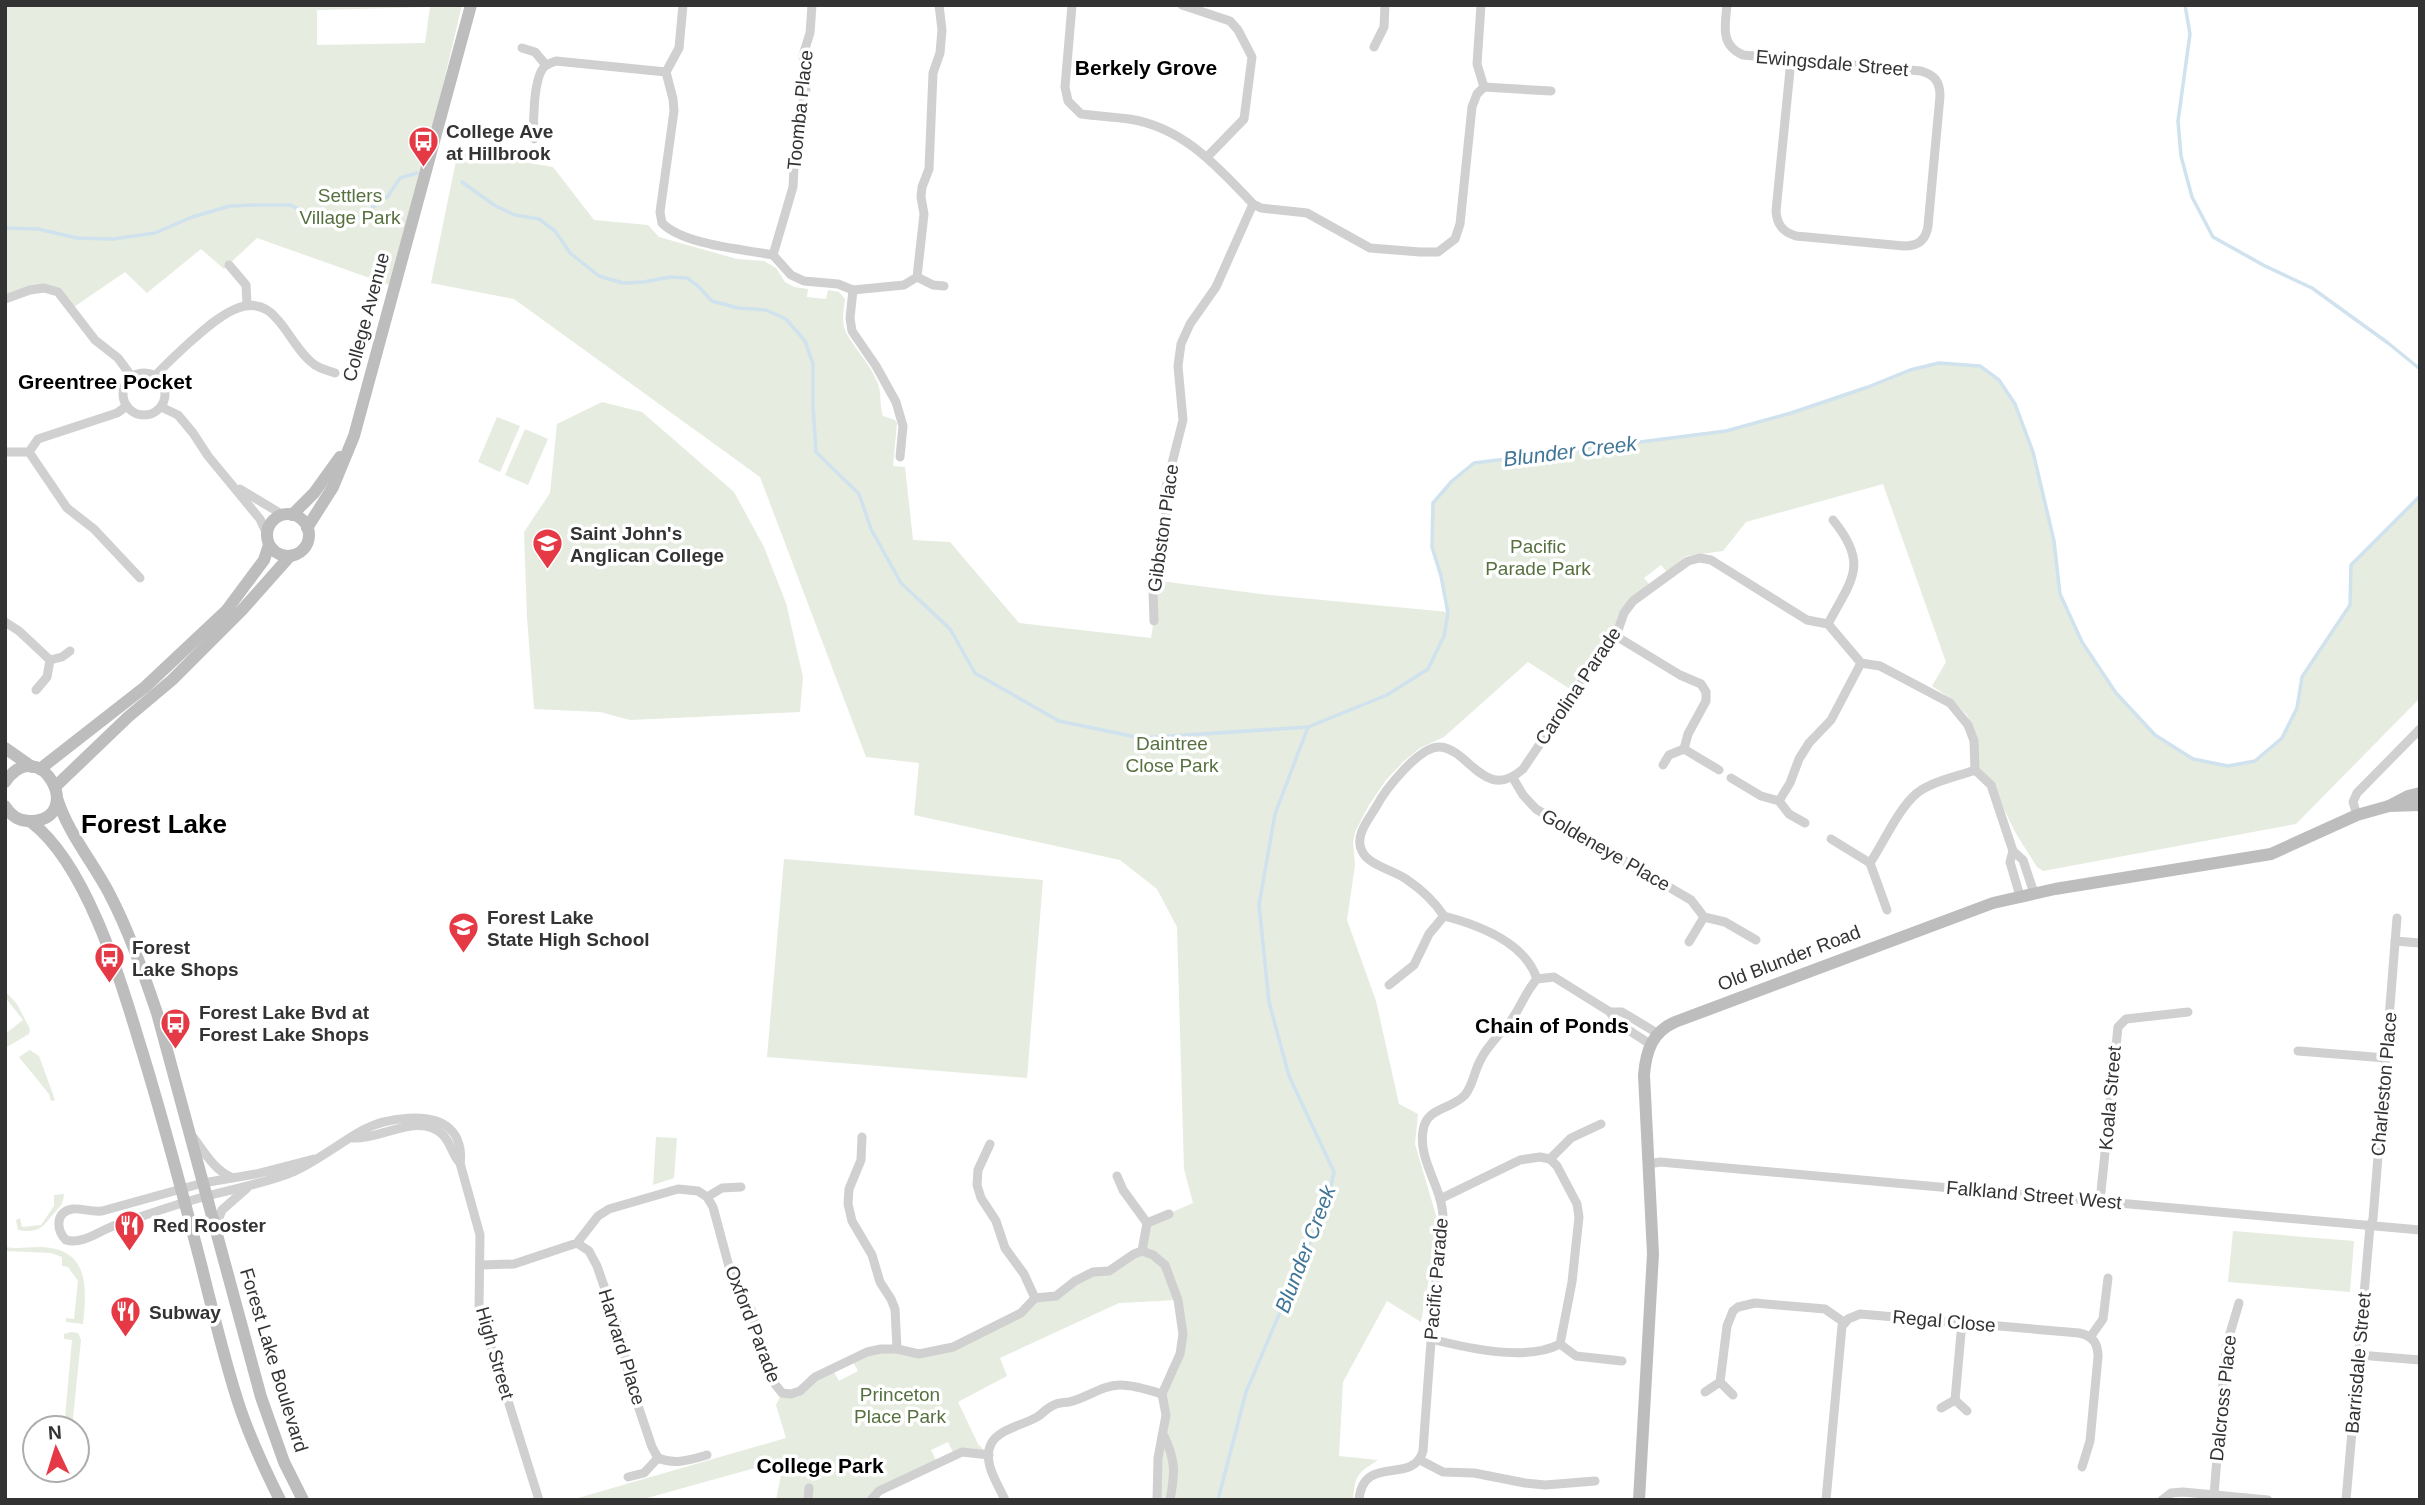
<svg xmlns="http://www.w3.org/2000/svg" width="2425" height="1505" font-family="Helvetica,sans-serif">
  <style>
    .green { fill: #e6ecdf; fill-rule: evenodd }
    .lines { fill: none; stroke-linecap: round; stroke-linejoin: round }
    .stream { stroke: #cfe2ee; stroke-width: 3.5 }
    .street { stroke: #d0d0d0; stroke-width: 9 }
    .secondary { stroke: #bdbdbd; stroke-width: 12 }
    .labels { text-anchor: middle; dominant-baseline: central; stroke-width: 7; stroke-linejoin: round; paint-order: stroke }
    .street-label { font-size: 19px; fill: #333; stroke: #fff }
    .poi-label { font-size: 19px; font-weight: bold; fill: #333; stroke: #fff; text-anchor: start }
    .park-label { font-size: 19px; fill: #56703f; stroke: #fff }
    .neighbourhood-label { font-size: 21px; font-weight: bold; fill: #000; stroke: #fff }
    .water-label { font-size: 21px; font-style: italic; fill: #3f7597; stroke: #fff }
    .district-label { font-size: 26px; font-weight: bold; fill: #000; stroke: #fff }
  </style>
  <rect width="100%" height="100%" fill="#fff"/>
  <!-- green -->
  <g class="green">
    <path d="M5,5H462L395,287L257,238L224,269L201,249L147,293L125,272L71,309C47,278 39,290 5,299ZM430,7L425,43L317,45V10Z"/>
    <path d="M458,151L553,167L594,220L648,225L659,237L737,259L764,261L776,268L785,282L794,287L808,289L807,297L826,299L828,290L839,292L845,299C844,308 842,318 844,327C848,342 871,363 878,384C882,394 879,405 883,416L895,420L897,423L893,466L905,467L913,540L950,542L1019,623L1151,638L1160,581L1269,595L1448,612C1445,586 1421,524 1435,501C1444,486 1460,474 1474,463L1726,431L1791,413L1868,387L1910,370L1939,363L1980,366L1999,380L2015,404L2033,452L2054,541L2060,594L2082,642L2116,693L2155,735L2193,759L2228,766L2255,761L2282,738L2297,708L2302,677L2350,605L2351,565L2420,496V698L2296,824L2043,871L2037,867L2015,832L1993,786L1979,768L1973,728L1967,715L1950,698L1932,686L1946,662L1883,484L1746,522L1723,551L1686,556L1667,572L1661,565L1644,578L1650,585L1614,632L1597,647L1570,689L1528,662L1444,737L1420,748L1403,762L1386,780L1369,805L1355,832L1353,842L1355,865L1347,920L1376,1001L1399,1104L1418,1114L1415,1144L1437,1219V1234L1421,1322L1387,1301L1343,1382L1339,1456L1378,1460C1358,1473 1355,1474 1353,1500H1157L1164,1436L1162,1394L1180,1354L1178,1300L1119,1303L1000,1358L1007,1376L958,1402L978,1444L989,1455L962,1452L871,1500H776L784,1460L640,1500H571L786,1438L776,1405L782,1393L791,1394L815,1377L867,1352H936L1021,1313L1035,1298L1056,1296L1075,1281L1109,1271L1142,1252L1147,1223L1193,1203L1184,1169L1177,927L1157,889L1120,860L914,815L919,763L866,757L760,477L514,299L431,283ZM853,1362L858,1371L839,1381L834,1372ZM948,1442L953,1452L936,1460L931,1450Z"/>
    <path d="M602,402L642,412L734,492L764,547L786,603L803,677L800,712L630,720L600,712L534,709L527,617L524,532L550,493L557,424Z"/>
    <path d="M497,417L520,426L500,472L478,462Z"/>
    <path d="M525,429L548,439L528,485L505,475Z"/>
    <path d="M784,859L1043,880L1027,1078L767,1057Z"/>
    <path d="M5,991L17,1004L30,1029L29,1034L5,1048V1034L23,1020L5,997Z"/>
    <path d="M30,1050L39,1056L55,1100L51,1101L49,1094L19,1057Z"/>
    <path d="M656,1137L677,1138L674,1178L653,1185Z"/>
    <path d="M64,1194C63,1203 62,1204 57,1210C43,1225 42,1234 18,1230L16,1220L20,1218L22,1227L41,1225L54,1206V1195Z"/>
    <path d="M2233,1231L2354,1241L2350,1292L2228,1282Z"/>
    <path d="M5,1247C16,1249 28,1247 39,1247C89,1248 87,1285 83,1324L66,1322V1318L74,1319L78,1281L68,1267L62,1266V1257L51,1253L5,1251Z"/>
    <path d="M71,1332L78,1333L81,1340L72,1428H64L72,1340L64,1339V1334Z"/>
  </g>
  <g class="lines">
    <!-- stream -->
    <g class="stream">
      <path d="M2185,5L2190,34L2178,121L2181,156L2192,197L2213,237L2265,266L2312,288L2388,343L2420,369"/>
      <path d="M462,182L494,205L515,215L539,219L555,231L570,253L599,276L623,283L644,282L670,277L687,278L698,286L712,301L738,308L766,310L786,319L805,341L813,364V406L816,452L859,494L871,529L901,583L950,629L975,673L1059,721L1141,738L1308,727"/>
      <path d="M5,228L38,229L77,238L113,239L155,233L192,217L230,206L256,205H291L313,218L332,224L352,223L388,196L400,178L417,173"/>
      <path d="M1218,1500L1246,1392L1328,1200L1334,1172L1289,1076L1269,1002L1259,905L1275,814L1308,727L1387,695L1428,669L1444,636L1448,613L1441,576L1432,547L1433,503L1452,481L1474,463L1726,431L1791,413L1868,387L1910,370L1939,363L1980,366L1999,380L2015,404L2033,452L2054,541L2060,594L2082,642L2116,693L2155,735L2193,759L2228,766L2255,761L2282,738L2297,708L2302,677L2350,605L2351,565L2420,496"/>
    </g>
    <!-- street -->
    <g class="street">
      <path d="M683,5L679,48L666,72L673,99L674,111L660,212L662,223C684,245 742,249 773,255L791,275L804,281L838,284L853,290L904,285L917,277L924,214L921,197L922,187L929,169L933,73L940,53L942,30L939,5"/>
      <path d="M1072,5L1065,87L1068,101L1081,114C1097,116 1113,117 1129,119C1183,127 1218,167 1253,204L1261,208L1307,213L1370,248L1420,252H1438L1455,239L1460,224L1472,107L1477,94L1484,87"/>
      <path d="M1182,5L1230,21L1238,30L1252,57L1244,119L1208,156"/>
      <path d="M1481,5L1477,64L1484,87"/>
      <path d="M1727,5C1725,26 1720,45 1743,55L1921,71C1935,75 1940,82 1940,96L1928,226C1926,240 1918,246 1904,246L1796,236C1783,232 1777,225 1776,211L1791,60"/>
      <path d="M1374,47L1384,27L1385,5"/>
      <path d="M522,48L535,52L546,65"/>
      <path d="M1484,87L1551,91"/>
      <path d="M534,139C533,123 533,77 545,66C548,64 553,62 556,61L666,72"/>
      <path d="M773,255L793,187L794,167L798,154L797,122L806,92L803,55L810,33L812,5"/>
      <path d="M229,265L246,285L247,305"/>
      <path d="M917,277L933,285L944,286"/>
      <path d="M853,290L850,318L852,331L876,366L896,402L903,426L900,457"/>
      <path d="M5,299L30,290L44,288L58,292L95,340L118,358L132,377"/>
      <circle cx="144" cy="394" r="21"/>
      <path d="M155,376C166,364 178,353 190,342C212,323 250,285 277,319C290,333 299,354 315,365C321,369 329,371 335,373"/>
      <path d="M161,407L178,415L193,433L208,456L260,519L267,534"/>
      <path d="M5,452H29L38,439L117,413L127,406"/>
      <path d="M29,452L67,508L94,529L140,578"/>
      <path d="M240,489L283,515"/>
      <path d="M1154,621L1153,590L1166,515V487L1183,420L1178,366L1181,344L1190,324L1216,287L1253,204"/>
      <path d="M5,622L19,631L50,660"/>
      <path d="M1828,624C1851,580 1870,565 1833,520"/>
      <path d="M1616,636L1680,675L1701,684L1706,692V701L1688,734L1684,749"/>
      <path d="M36,690L47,677L50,660L62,657L70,651"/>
      <path d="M1663,765L1669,755L1684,749L1719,770"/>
      <path d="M1513,778L1523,795L1536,809L1691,900L1704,917L1725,922L1756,940"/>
      <path d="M1731,778L1761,796L1779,801L1789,814L1805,823"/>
      <path d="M1779,801L1790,783L1799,759L1809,743L1831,720L1861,663"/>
      <path d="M2357,815L2353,802L2357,793L2420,729"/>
      <path d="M1831,839L1870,863L1887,910"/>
      <path d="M2013,851L2010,862L2020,896"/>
      <path d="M1870,863C1884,842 1898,809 1917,793C1933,781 1956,777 1975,770"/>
      <path d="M2395,941L2420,943"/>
      <path d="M1689,942L1704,917"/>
      <path d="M1537,979C1525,942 1479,925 1444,916C1434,901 1421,889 1406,879C1393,870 1368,865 1362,851C1354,836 1369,819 1376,807C1385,790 1419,746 1440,747C1469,749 1485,803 1523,769L1575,692L1602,648L1616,636L1624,613L1633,601L1688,561L1700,558L1711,560L1807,620L1828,624L1861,663L1880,666L1950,703L1968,725L1974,741L1975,770L1991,785L2013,851L2023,860L2034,893"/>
      <path d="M1389,985L1414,965L1429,934L1444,916"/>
      <path d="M1610,1012H1622L1657,1033"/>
      <path d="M2298,1051L2386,1058"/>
      <path d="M193,1137C203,1150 214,1170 231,1177"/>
      <path d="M862,1137L861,1160L849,1189L848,1204L852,1221L872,1255L880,1282L891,1299L895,1309L897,1349"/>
      <path d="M353,1138C381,1140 419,1111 443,1135C451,1143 452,1155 460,1163L480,1235L479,1308L539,1500"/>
      <path d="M990,1144L978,1170L977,1185L981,1198L996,1221L1005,1248L1024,1274L1035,1298"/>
      <path d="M314,1159L256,1174L203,1183L102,1211C90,1212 81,1208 73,1209C55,1211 56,1230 66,1240C83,1245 100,1230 116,1225C146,1215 176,1204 207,1196C237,1188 267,1183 295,1171C319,1160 341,1142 363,1130C385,1118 431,1111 450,1129C459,1137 462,1152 460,1163"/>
      <path d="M1550,1159L1571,1138L1601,1124"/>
      <path d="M1649,1164L1660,1162L2420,1230"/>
      <path d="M1117,1176L1123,1190L1147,1223"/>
      <path d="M707,1197L722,1188L741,1187"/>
      <path d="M2100,1201L2118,1027L2126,1019L2188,1012"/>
      <path d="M215,1228L222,1210L247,1188"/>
      <path d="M577,1243L589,1251L597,1266L621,1335L630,1382L652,1447L658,1458"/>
      <path d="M1142,1251L1147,1223L1169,1214"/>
      <path d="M481,1265L514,1264L577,1243L598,1216L609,1209L678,1189L698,1191L707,1197L713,1207L731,1274L751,1310L763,1345L771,1379L782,1393L791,1394L800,1391L815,1377L867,1352L881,1349H897L919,1354L953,1347L1021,1313L1035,1298L1056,1296L1075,1281L1093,1272L1109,1271L1134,1254L1142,1251L1153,1255L1165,1265L1178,1300L1183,1334L1180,1354L1162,1394L1166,1415L1158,1458L1157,1500"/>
      <path d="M2091,1336L2103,1319L2108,1278"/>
      <path d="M1431,1339C1467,1348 1526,1362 1560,1344L1572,1282L1579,1217L1577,1204L1557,1166L1550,1159L1540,1157L1520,1160L1440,1199"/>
      <path d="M1560,1344L1576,1356L1622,1361"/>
      <path d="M2359,1355L2420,1360"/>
      <path d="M1720,1382L1727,1326L1733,1311L1738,1307L1755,1303L1825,1309L1845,1323"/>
      <path d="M1705,1392L1720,1382L1733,1395"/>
      <path d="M1955,1400L1962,1322"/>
      <path d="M1941,1408L1955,1400L1967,1411"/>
      <path d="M1164,1436C1176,1461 1175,1473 1170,1500"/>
      <path d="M1420,1460L1443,1472L1474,1473L1525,1483L1545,1485L1595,1481"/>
      <path d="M628,1477L644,1473L658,1458C675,1465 689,1460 707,1455"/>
      <path d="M2214,1495L2226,1347L2239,1303"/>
      <path d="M808,1500L809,1488"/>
      <path d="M871,1500L879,1491L962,1452L989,1455"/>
      <path d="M1005,1500C998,1484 982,1462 991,1444C998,1429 1024,1425 1037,1417C1043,1414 1046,1408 1054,1405C1059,1402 1063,1403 1069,1402C1087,1398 1102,1385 1120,1385C1134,1385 1149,1390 1162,1394"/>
      <path d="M1359,1500C1363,1453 1413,1486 1423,1451C1427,1394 1431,1338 1436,1281C1437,1260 1444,1239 1443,1218C1443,1188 1418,1161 1423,1131C1426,1107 1451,1110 1465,1095C1473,1085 1474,1072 1480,1061C1487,1045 1502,1033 1512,1019C1521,1006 1526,991 1537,979L1554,977L1610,1012L1616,1022L1650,1044"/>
      <path d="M1826,1500L1842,1326L1848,1319L1860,1314L2079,1333C2093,1336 2098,1343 2098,1357L2090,1441L2082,1467"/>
      <path d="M2162,1500L2171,1493L2183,1492L2268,1500"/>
      <path d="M2346,1500L2370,1226L2373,1219L2397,918"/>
    </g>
    <!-- secondary -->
    <g class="secondary">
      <circle cx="288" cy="535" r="21"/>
      <path d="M292,515L314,493L340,457"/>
      <path d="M307,528L333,487L354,436L471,5"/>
      <path d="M5,748L32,767"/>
      <path d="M40,769L145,687L226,611L264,560L269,545"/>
      <path d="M5,782C40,731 86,818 32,821C20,822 11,816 5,806"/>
      <path d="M56,786L128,717L172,680L242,610L290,556"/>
      <path d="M57,798C68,833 92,861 109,893C129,931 143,972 157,1013L261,1397L284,1462L303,1500"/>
      <path d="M2389,806L2420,805"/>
      <path d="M31,822C85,863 119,974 138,1038C162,1114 182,1191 202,1268C213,1313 224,1358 238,1402C249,1436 264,1468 280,1500"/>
      <path d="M1639,1500L1653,1254L1644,1075C1646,1051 1652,1032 1675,1022L1993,903L2055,889L2271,854L2357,815L2389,806L2408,796L2420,793"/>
    </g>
  </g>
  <!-- icons -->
  <defs>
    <symbol id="bus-pin" viewBox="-11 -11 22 30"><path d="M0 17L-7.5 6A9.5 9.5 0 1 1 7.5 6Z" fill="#e63946" stroke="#fff"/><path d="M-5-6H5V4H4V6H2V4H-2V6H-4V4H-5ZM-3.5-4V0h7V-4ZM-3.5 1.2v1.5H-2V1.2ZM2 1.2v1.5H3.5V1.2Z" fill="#fff"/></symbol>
    <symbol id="school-pin" viewBox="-11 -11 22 30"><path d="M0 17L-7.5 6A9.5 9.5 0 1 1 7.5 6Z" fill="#e63946" stroke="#fff"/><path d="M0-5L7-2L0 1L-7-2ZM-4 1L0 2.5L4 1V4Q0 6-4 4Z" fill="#fff"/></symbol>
    <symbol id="restaurant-pin" viewBox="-11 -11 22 30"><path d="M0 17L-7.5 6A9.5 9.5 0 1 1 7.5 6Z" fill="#e63946" stroke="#fff"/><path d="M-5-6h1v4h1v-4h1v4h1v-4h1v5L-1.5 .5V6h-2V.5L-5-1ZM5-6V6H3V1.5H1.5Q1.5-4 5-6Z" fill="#fff"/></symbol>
  </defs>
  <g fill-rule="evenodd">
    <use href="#bus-pin" x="406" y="124" width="35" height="47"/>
    <use href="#school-pin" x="530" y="526" width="35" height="47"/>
    <use href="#school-pin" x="446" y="910" width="35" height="47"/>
    <use href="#bus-pin" x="92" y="940" width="35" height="47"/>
    <use href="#bus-pin" x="158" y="1006" width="35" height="47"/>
    <use href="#restaurant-pin" x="112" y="1208" width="35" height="47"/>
    <use href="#restaurant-pin" x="108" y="1294" width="35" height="47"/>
  </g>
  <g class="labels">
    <!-- street labels -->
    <g class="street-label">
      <text transform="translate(1832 63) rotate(5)">Ewingsdale Street</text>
      <text transform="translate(800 110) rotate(-84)">Toomba Place</text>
      <text transform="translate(366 317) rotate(-75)">College Avenue</text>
      <text transform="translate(1163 528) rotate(-82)">Gibbston Place</text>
      <text transform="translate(1578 686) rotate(-56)">Carolina Parade</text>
      <text transform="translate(1606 850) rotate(30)">Goldeneye Place</text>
      <text transform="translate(1789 958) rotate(-21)">Old Blunder Road</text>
      <text transform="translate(2384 1084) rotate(-85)">Charleston Place</text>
      <text transform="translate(2110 1098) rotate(-85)">Koala Street</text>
      <text transform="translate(2034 1195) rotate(5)">Falkland Street West</text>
      <text transform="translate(1436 1279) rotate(-85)">Pacific Parade</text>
      <text transform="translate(1944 1321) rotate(5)">Regal Close</text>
      <text transform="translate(753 1324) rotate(69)">Oxford Parade</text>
      <text transform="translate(622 1347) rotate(73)">Harvard Place</text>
      <text transform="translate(495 1353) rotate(74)">High Street</text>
      <text transform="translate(274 1360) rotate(73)">Forest Lake Boulevard</text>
      <text transform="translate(2358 1363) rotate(-85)">Barrisdale Street</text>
      <text transform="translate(2223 1398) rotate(-84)">Dalcross Place</text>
    </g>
    <!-- poi labels -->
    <g class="poi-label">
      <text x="446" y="131">College Ave<tspan x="446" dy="22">at Hillbrook</tspan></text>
      <text x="570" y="533">Saint John's<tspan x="570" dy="22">Anglican College</tspan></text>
      <text x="487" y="917">Forest Lake<tspan x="487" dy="22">State High School</tspan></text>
      <text x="132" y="947">Forest<tspan x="132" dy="22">Lake Shops</tspan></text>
      <text x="199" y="1012">Forest Lake Bvd at<tspan x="199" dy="22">Forest Lake Shops</tspan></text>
      <text x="153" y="1225">Red Rooster</text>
      <text x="149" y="1312">Subway</text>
    </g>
    <!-- park labels -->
    <g class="park-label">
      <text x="350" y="195">Settlers<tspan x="350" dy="22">Village Park</tspan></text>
      <text x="1538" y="546">Pacific<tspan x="1538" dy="22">Parade Park</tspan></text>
      <text x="1172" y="743">Daintree<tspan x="1172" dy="22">Close Park</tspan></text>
      <text x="900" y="1394">Princeton<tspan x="900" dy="22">Place Park</tspan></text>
    </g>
    <!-- neighbourhood labels -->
    <g class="neighbourhood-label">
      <text x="1146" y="67">Berkely Grove</text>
      <text x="105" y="381">Greentree Pocket</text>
      <text x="1552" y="1025">Chain of Ponds</text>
      <text x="820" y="1465">College Park</text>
    </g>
    <!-- water labels -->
    <g class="water-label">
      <text transform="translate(1570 451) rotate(-7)">Blunder Creek</text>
      <text transform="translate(1305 1249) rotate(-69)">Blunder Creek</text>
    </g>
    <!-- district labels -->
    <g class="district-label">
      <text x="154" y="824">Forest Lake</text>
    </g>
  </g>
  <!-- border -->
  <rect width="2425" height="1505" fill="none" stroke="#333333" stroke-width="14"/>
  <!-- north arrow -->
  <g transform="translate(56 1449) rotate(356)"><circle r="33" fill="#ffffff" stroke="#adadad" stroke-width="2"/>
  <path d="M0-5L12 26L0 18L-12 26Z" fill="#e63946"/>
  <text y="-10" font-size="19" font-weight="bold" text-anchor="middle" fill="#333333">N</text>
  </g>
</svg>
